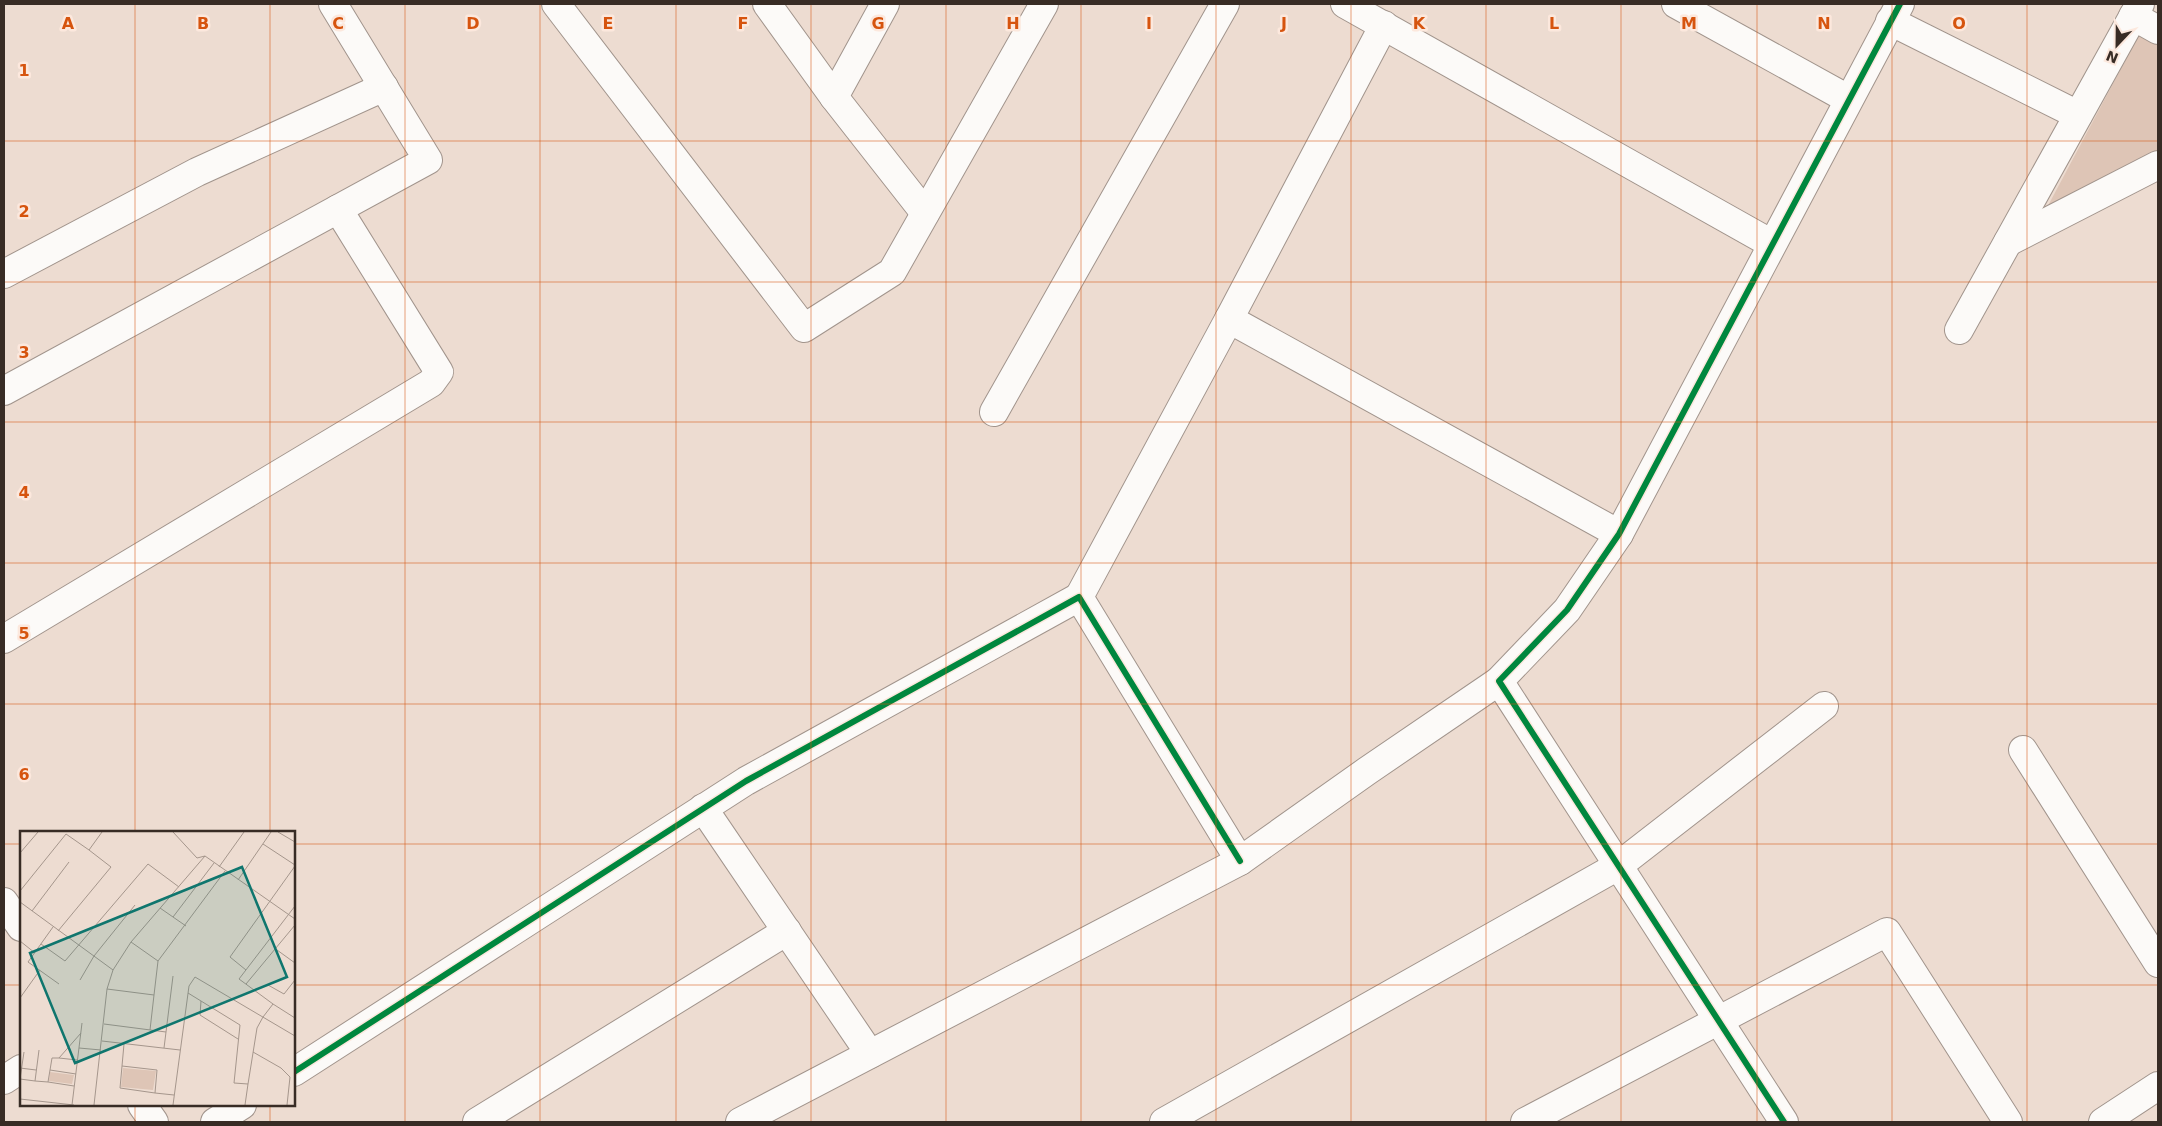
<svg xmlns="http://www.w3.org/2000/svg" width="2162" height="1126" font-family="'DejaVu Sans',sans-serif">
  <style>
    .green { fill: #dec5b6 }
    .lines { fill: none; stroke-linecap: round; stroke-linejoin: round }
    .minor-casing { stroke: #a1948c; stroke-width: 30 }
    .minor { stroke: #fcfaf8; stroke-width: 28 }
    .cycleway-casing { stroke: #fce8dd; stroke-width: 9 }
    .cycleway { stroke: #00873e; stroke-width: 6 }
    .grid { fill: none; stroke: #d6540e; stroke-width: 1; stroke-opacity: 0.55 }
    .inset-road { fill: none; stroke: #a5968c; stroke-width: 1 }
    .view { fill: #0f766e; fill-opacity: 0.15; stroke: #0f766e; stroke-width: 2.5 }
    .inset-edge { fill: none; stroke: #382c25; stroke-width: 2.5 }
    .grid-label { font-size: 16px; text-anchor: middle; font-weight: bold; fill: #d6540e; stroke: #fce8dd; stroke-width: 5; stroke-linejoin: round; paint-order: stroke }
  </style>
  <rect width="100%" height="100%" fill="#eddcd1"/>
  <!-- green -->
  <path class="green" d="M2141,31L2158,41V158L2042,217Z"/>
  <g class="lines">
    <defs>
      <g id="minor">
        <path d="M556,4L804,328L892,272L1044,4"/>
        <path d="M767,4L834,97L925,213"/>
        <path d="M1345,4L1772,244"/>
        <path d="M1676,4L1848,99"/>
        <path d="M2133,16L2158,30"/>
        <path d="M1890,21L2078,115"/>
        <path d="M834,97L885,4"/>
        <path d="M2008,242L2158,165"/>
        <path d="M4,274L197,172L384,87"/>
        <path d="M1229,319L1384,25"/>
        <path d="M1959,330L2140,4"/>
        <path d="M4,391L428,160L333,4"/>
        <path d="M994,412L1225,4"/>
        <path d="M1079,597L1229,319L1619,534"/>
        <path d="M4,639L431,383L439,372L338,209"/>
        <path d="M2023,750L2158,963"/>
        <path d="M703,808L870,1054"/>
        <path d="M4,902L21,927"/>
        <path d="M294,1072L746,781L1079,597L1240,861"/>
        <path d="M4,1080L21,1069"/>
        <path d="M142,1105L154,1122"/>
        <path d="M215,1122L242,1105"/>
        <path d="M477,1122L787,931"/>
        <path d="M740,1122L1240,861L1367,771L1499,681"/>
        <path d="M1164,1122L1618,866L1824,706"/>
        <path d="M1525,1122L1887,932L2008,1122"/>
        <path d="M1784,1122L1499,681L1567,610L1619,534L1900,4"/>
        <path d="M2103,1122L2158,1086"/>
      </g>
    </defs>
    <!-- minor casing -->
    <use href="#minor" class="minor-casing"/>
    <!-- minor -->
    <use href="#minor" class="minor"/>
    <defs>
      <g id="cycleway">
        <path d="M294,1072L746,781L1079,597L1240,861"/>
        <path d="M1784,1122L1499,681L1567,610L1619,534L1900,4"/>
      </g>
    </defs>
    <!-- cycleway casing -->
    <use href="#cycleway" class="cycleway-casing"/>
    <!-- cycleway -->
    <use href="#cycleway" class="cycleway"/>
  </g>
  <!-- grid -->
  <path class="grid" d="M135,4V832M270,4V832M405,4V1122M540,4V1122M676,4V1122M811,4V1122M946,4V1122M1081,4V1122M1216,4V1122M1351,4V1122M1486,4V1122M1621,4V1122M1757,4V1122M1892,4V1122M2027,4V1122M4,141H2158M4,282H2158M4,422H2158M4,563H2158M4,704H2158M4,844H21M294,844H2158M4,985H21M294,985H2158M135,1105V1122M270,1105V1122"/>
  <!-- overview -->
  <g transform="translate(20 831)">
    <rect width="275" height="275" fill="#eddcd1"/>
    <path d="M103,237L136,240L133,259L101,256ZM30,241L54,244L52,253L29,250Z" fill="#dec5b6"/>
    <path class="inset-road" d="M153,1L177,27L185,25L275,88M258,1L275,11M243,13L275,34M0,22L18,1M199,36L224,1M218,49L251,1M0,60L46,3L69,19L82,1M0,71L93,139L87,158L74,274M140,77L166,95M12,80L49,31M153,86L194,32M33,96L8,131L39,153M38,100L91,36L69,19M0,110L15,122M111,111L138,130L205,40M21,113L45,130L128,33L159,56M257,119L275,132M93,139L111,111L185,25M226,139L210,126L275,35M60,149L74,125L115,74M226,153L275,94M248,154L264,163L275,149M87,158L134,164L138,130M168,162L220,194L214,252L228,253L225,274M0,167L20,139M181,170L180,184L218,208M253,173L219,148L275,75M84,193L146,201M130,199L134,164M82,210L160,219M59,217L81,219M144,217L153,145M19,219L15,250L28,251M233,221L261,237L270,246L267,274M39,227H32L28,251L54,255M57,229L39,227L61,202M102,235L137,239L135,262L100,257L104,213M0,237L16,239M30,239L56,243M0,248L4,221M0,248L15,250M228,253L237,197L243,186L253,173L275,187M135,262L154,264M0,268L54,274M52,274L62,192M153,274L169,155L175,146L275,205"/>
    <path class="view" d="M222,36L267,146L55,232L10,122Z"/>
    <rect width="275" height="275" class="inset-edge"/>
  </g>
  <g class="grid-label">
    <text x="68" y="29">A</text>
    <text x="203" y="29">B</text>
    <text x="338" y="29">C</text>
    <text x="473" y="29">D</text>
    <text x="608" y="29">E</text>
    <text x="743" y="29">F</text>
    <text x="878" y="29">G</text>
    <text x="1013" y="29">H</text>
    <text x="1149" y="29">I</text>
    <text x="1284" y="29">J</text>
    <text x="1419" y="29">K</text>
    <text x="1554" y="29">L</text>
    <text x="1689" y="29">M</text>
    <text x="1824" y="29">N</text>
    <text x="1959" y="29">O</text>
    <text x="24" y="76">1</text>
    <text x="24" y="217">2</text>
    <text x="24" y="358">3</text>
    <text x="24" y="498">4</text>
    <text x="24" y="639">5</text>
    <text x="24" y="780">6</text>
  </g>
  <!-- border -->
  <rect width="2162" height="1126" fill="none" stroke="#382c25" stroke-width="10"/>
  <!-- north arrow -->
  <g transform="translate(2117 45) rotate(202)" stroke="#fce8dd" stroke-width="4" paint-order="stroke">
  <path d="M0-4L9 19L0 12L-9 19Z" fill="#382c25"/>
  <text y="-8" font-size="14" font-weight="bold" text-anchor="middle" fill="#382c25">N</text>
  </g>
</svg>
